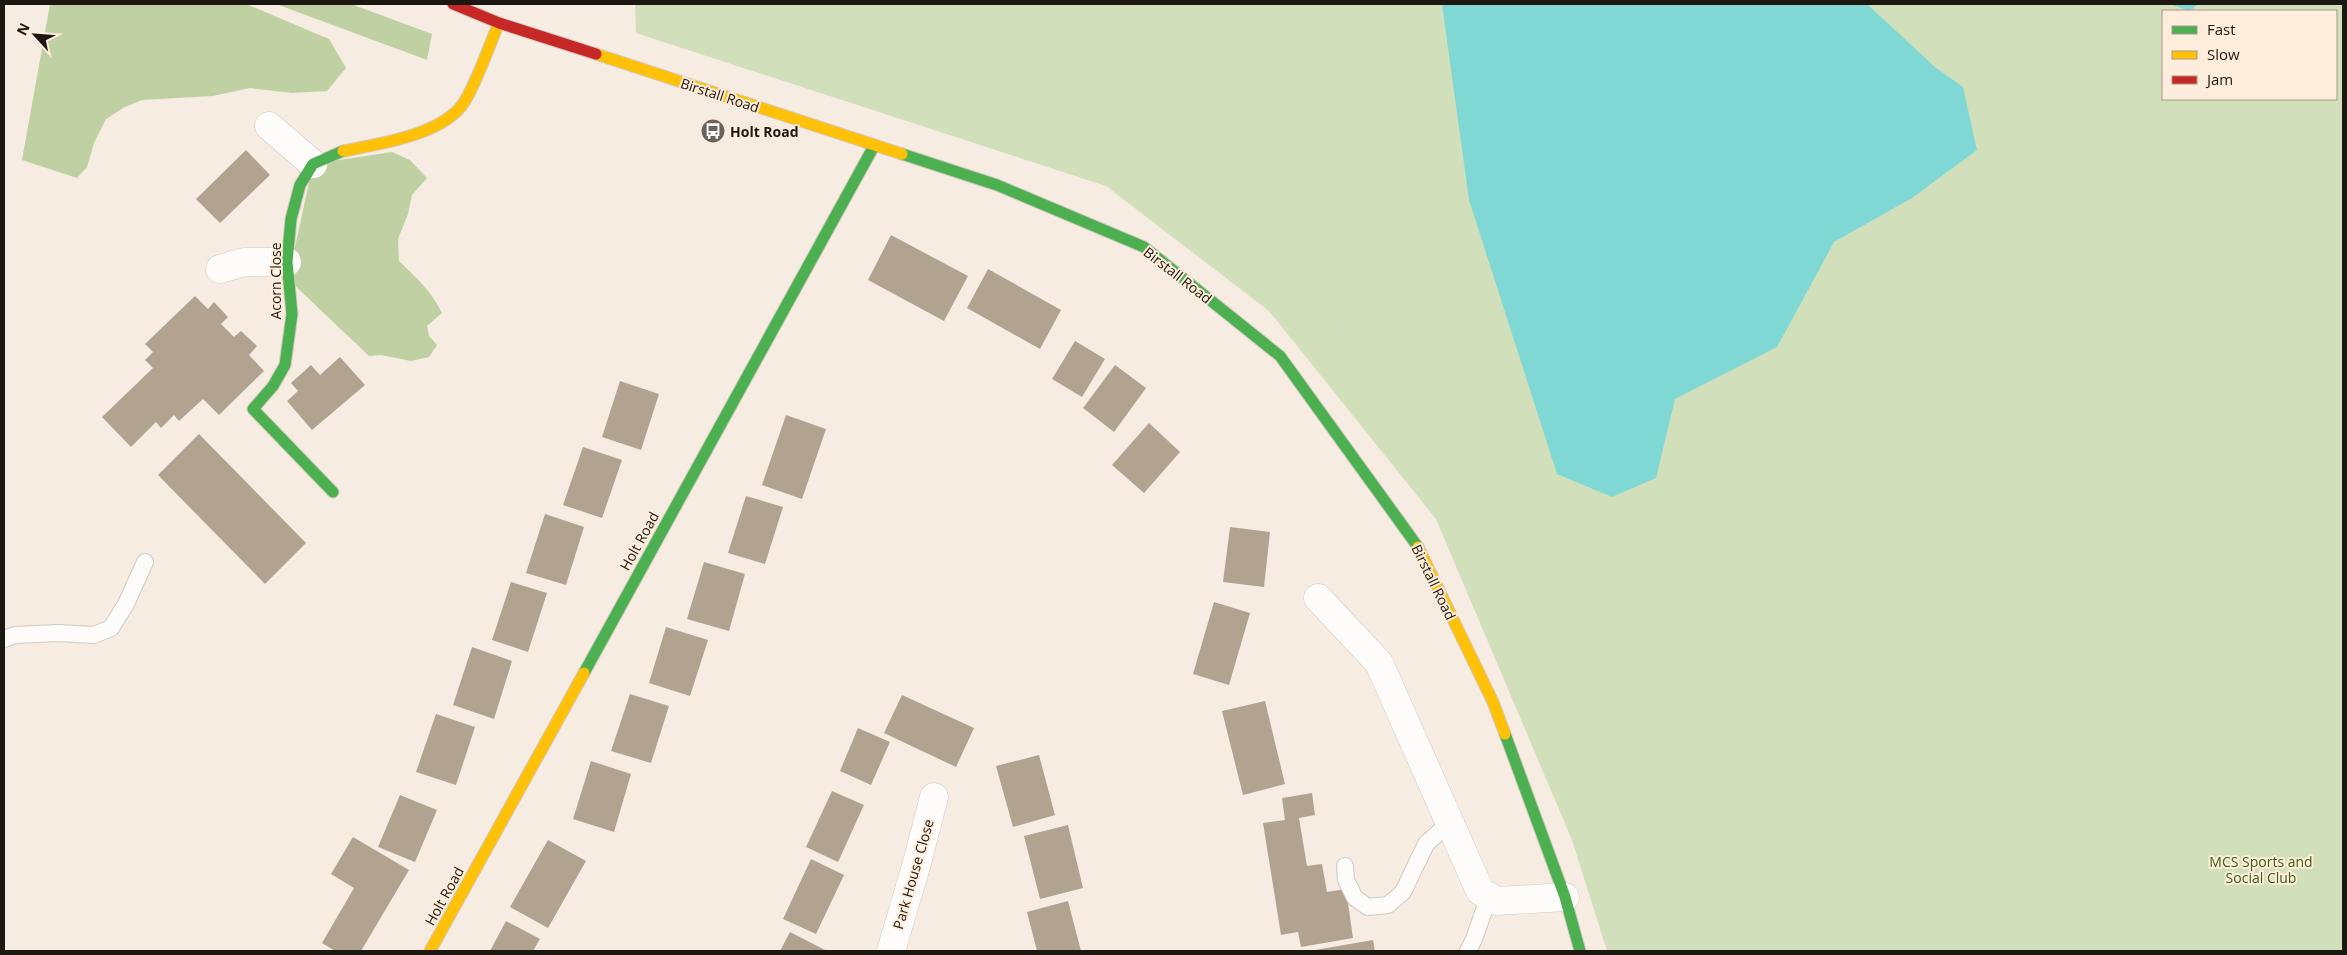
<svg xmlns="http://www.w3.org/2000/svg" width="2347" height="955" font-family="'Open Sans',sans-serif">
  <style>
    .green { fill: #d1dfba; fill-rule: evenodd }
    .forest { fill: #bfd1a3 }
    .water { fill: #80d8d5 }
    .building { fill: #b2a391 }
    .lines { fill: none; stroke-linecap: round; stroke-linejoin: round }
    .lane-casing { stroke: #d1c9c0; stroke-width: 18 }
    .street-casing { stroke: #d1c9c0; stroke-width: 29 }
    .fast-casing { stroke: #d1c9c0; stroke-width: 13 }
    .slow-casing { stroke: #d1c9c0; stroke-width: 13 }
    .jam-casing { stroke: #d1c9c0; stroke-width: 13 }
    .path { stroke: #dcdad7; stroke-width: 3; stroke-dasharray: 1 4; stroke-linecap: butt }
    .lane { stroke: #fefcfb; stroke-width: 16 }
    .street { stroke: #fefcfb; stroke-width: 28 }
    .fast { stroke: #4caf50; stroke-width: 11 }
    .slow { stroke: #ffc107; stroke-width: 11 }
    .jam { stroke: #c62828; stroke-width: 11 }
    .labels { text-anchor: middle; dominant-baseline: central; stroke-width: 4; stroke-linejoin: round; paint-order: stroke }
    .street-label { font-size: 14px; fill: #1d1711; stroke: #feedda }
    .poi-label { font-size: 14px; font-weight: bold; fill: #1d1711; stroke: #feedda; text-anchor: start }
    .park-label { font-size: 14px; fill: #3b6011; stroke: #feedda }
  </style>
  <rect width="100%" height="100%" fill="#f6ece2"/>
  <!-- green -->
  <path class="green" d="M635,4H2343V951H1607L1572,840L1436,519L1269,311L1106,186L636,33ZM2163,11H2336V99H2163Z"/>
  <!-- forest -->
  <g class="forest">
    <path d="M50,4H246L329,39L346,68L327,91L292,93L250,88L213,96L142,100L125,107L106,119L94,143L87,167L77,178L22,160Z"/>
    <path d="M276,4H351L432,34L427,60Z"/>
    <path d="M392,152L410,160L427,178L412,195L408,214L398,239L399,261C416,277 432,292 442,313L427,326L429,336L437,345L429,357L411,361L381,355L369,356L288,279L313,164Z"/>
  </g>
  <!-- water -->
  <g class="water">
    <path d="M1442,4H1867L1935,67L1963,87L1977,150L1912,198L1834,242L1777,347L1675,399L1656,478L1612,497L1557,474L1469,200Z"/>
    <path d="M2170,4H2198L2190,11Z"/>
  </g>
  <!-- building -->
  <g class="building">
    <path d="M246,150L270,175L220,223L196,199Z"/>
    <path d="M891,235L968,276L944,321L868,280Z"/>
    <path d="M988,269L1061,310L1040,349L967,308Z"/>
    <path d="M195,296L208,309L214,302L228,317L221,324L234,337L241,331L257,346L249,355L264,371L219,415L203,399L179,421L174,415L161,428L156,422L131,447L102,417L153,368L145,360L153,352L145,344Z"/>
    <path d="M1075,341L1105,359L1082,397L1052,379Z"/>
    <path d="M340,357L365,385L312,430L287,401L298,391L291,383L311,365L320,375Z"/>
    <path d="M1115,365L1146,388L1114,432L1083,408Z"/>
    <path d="M620,381L659,394L641,450L602,437Z"/>
    <path d="M786,415L826,429L802,499L762,485Z"/>
    <path d="M1149,423L1180,452L1144,493L1112,465Z"/>
    <path d="M199,434L306,543L265,584L158,475Z"/>
    <path d="M583,447L622,460L602,518L563,505Z"/>
    <path d="M746,496L783,507L765,564L728,553Z"/>
    <path d="M545,514L584,527L566,585L526,573Z"/>
    <path d="M1230,527L1270,532L1264,587L1223,582Z"/>
    <path d="M704,562L745,574L729,631L687,619Z"/>
    <path d="M511,582L547,593L528,652L492,640Z"/>
    <path d="M1214,602L1250,613L1229,685L1193,674Z"/>
    <path d="M666,627L708,640L690,696L649,683Z"/>
    <path d="M472,647L512,661L494,719L453,705Z"/>
    <path d="M630,694L669,706L651,763L611,751Z"/>
    <path d="M902,695L974,728L956,767L884,733Z"/>
    <path d="M1265,701L1285,784L1243,795L1222,711Z"/>
    <path d="M436,714L475,727L456,785L416,772Z"/>
    <path d="M858,728L890,742L871,785L840,771Z"/>
    <path d="M1039,755L1055,815L1013,827L996,766Z"/>
    <path d="M591,761L631,774L614,832L573,819Z"/>
    <path d="M832,791L864,805L838,862L806,847Z"/>
    <path d="M1312,793L1315,815L1299,818L1307,866L1322,864L1327,892L1346,889L1353,938L1301,947L1298,932L1281,935L1263,823L1285,820L1282,798Z"/>
    <path d="M400,795L437,810L415,862L378,847Z"/>
    <path d="M1068,825L1083,888L1040,899L1024,836Z"/>
    <path d="M353,837L409,870L361,951H335L322,943L354,888L331,874Z"/>
    <path d="M548,840L586,861L548,928L510,907Z"/>
    <path d="M811,859L844,875L816,934L783,919Z"/>
    <path d="M1068,901L1081,951H1037L1027,912Z"/>
    <path d="M506,921L540,939L533,951H490Z"/>
    <path d="M790,932L827,951H780Z"/>
    <path d="M1373,940L1375,951H1315V950Z"/>
  </g>
  <g class="lines">
    <defs>
      <g id="lane">
        <path d="M4,639L15,635L58,633L94,635L111,628L126,604L145,562"/>
        <path d="M1345,866L1346,880L1355,898L1368,907L1388,905L1403,892L1426,844L1449,823"/>
        <path d="M1468,951L1474,939L1489,896"/>
      </g>
      <g id="street">
        <path d="M269,126L313,164"/>
        <path d="M220,269L244,262H287"/>
        <path d="M1318,598L1379,663L1480,891L1497,901L1565,897"/>
        <path d="M891,951L917,863L934,797"/>
      </g>
      <g id="fast">
        <path d="M902,154L997,185L1144,247L1280,356L1418,547"/>
        <path d="M333,492L253,409L273,386L285,365L292,314L287,262L291,219L300,185L313,164L343,151"/>
        <path d="M584,673L874,146"/>
        <path d="M1505,734L1565,897L1580,951"/>
      </g>
      <g id="slow">
        <path d="M596,54L902,154"/>
        <path d="M343,151C379,144 444,135 465,101C479,77 488,48 499,23"/>
        <path d="M1418,547L1493,702L1505,734"/>
        <path d="M430,951L584,673"/>
      </g>
      <path id="jam" d="M453,4L499,23L596,54"/>
    </defs>
    <!-- lane casing -->
    <use href="#lane" class="lane-casing"/>
    <!-- street casing -->
    <use href="#street" class="street-casing"/>
    <!-- fast casing -->
    <use href="#fast" class="fast-casing"/>
    <!-- slow casing -->
    <use href="#slow" class="slow-casing"/>
    <!-- jam casing -->
    <use href="#jam" class="jam-casing"/>
    <!-- path -->
    <path class="path" d="M1117,4L1155,44L1278,193L1343,329L1317,355"/>
    <!-- lane -->
    <use href="#lane" class="lane"/>
    <!-- street -->
    <use href="#street" class="street"/>
    <!-- fast -->
    <use href="#fast" class="fast"/>
    <!-- slow -->
    <use href="#slow" class="slow"/>
    <!-- jam -->
    <use href="#jam" class="jam"/>
  </g>
  <!-- icons -->
  <defs>
    <symbol id="bus-disc" viewBox="-11 -11 22 22"><circle r="9.5" fill="#69625a" stroke="#feedda"/><path d="M-5-6H5V4H4V6H2V4H-2V6H-4V4H-5ZM-3.5-4V0h7V-4ZM-3.5 1.2v1.5H-2V1.2ZM2 1.2v1.5H3.5V1.2Z" fill="#fff"/></symbol>
  </defs>
  <g fill-rule="evenodd">
    <use href="#bus-disc" x="699" y="117" width="28" height="28"/>
  </g>
  <g class="labels">
    <!-- street labels -->
    <g class="street-label">
      <text transform="translate(720 95) rotate(18)">Birstall Road</text>
      <text transform="translate(1178 275) rotate(38)">Birstall Road</text>
      <text transform="translate(275 281) rotate(-90)">Acorn Close</text>
      <text transform="translate(639 541) rotate(-61)">Holt Road</text>
      <text transform="translate(1434 582) rotate(64)">Birstall Road</text>
      <text transform="translate(913 874) rotate(-74)">Park House Close</text>
      <text transform="translate(444 896) rotate(-61)">Holt Road</text>
    </g>
    <!-- poi labels -->
    <g class="poi-label">
      <text x="730" y="131">Holt Road</text>
    </g>
    <!-- park labels -->
    <g class="park-label">
      <text x="2261" y="861">MCS Sports and<tspan x="2261" dy="16">Social Club</tspan></text>
    </g>
  </g>
  <!-- border -->
  <rect width="2347" height="955" fill="none" stroke="#1d1711" stroke-width="10"/>
  <!-- legend -->
  <rect x="2162" y="10" width="175" height="90" fill="#feedda" stroke="#a4978a"/>
  <rect x="2172" y="26" width="25" height="8" fill="#4caf50" stroke="#a4978a"/>
  <text x="2207" y="35" font-size="15" fill="#1d1711">Fast</text>
  <rect x="2172" y="51" width="25" height="8" fill="#ffc107" stroke="#a4978a"/>
  <text x="2207" y="60" font-size="15" fill="#1d1711">Slow</text>
  <rect x="2172" y="76" width="25" height="8" fill="#c62828" stroke="#a4978a"/>
  <text x="2207" y="85" font-size="15" fill="#1d1711">Jam</text>
  <!-- north arrow -->
  <g transform="translate(35 35) rotate(296)" stroke="#feedda" stroke-width="4" paint-order="stroke">
  <path d="M0-4L9 19L0 12L-9 19Z" fill="#1d1711"/>
  <text y="-8" font-size="14" font-weight="bold" text-anchor="middle" fill="#1d1711">N</text>
  </g>
</svg>
